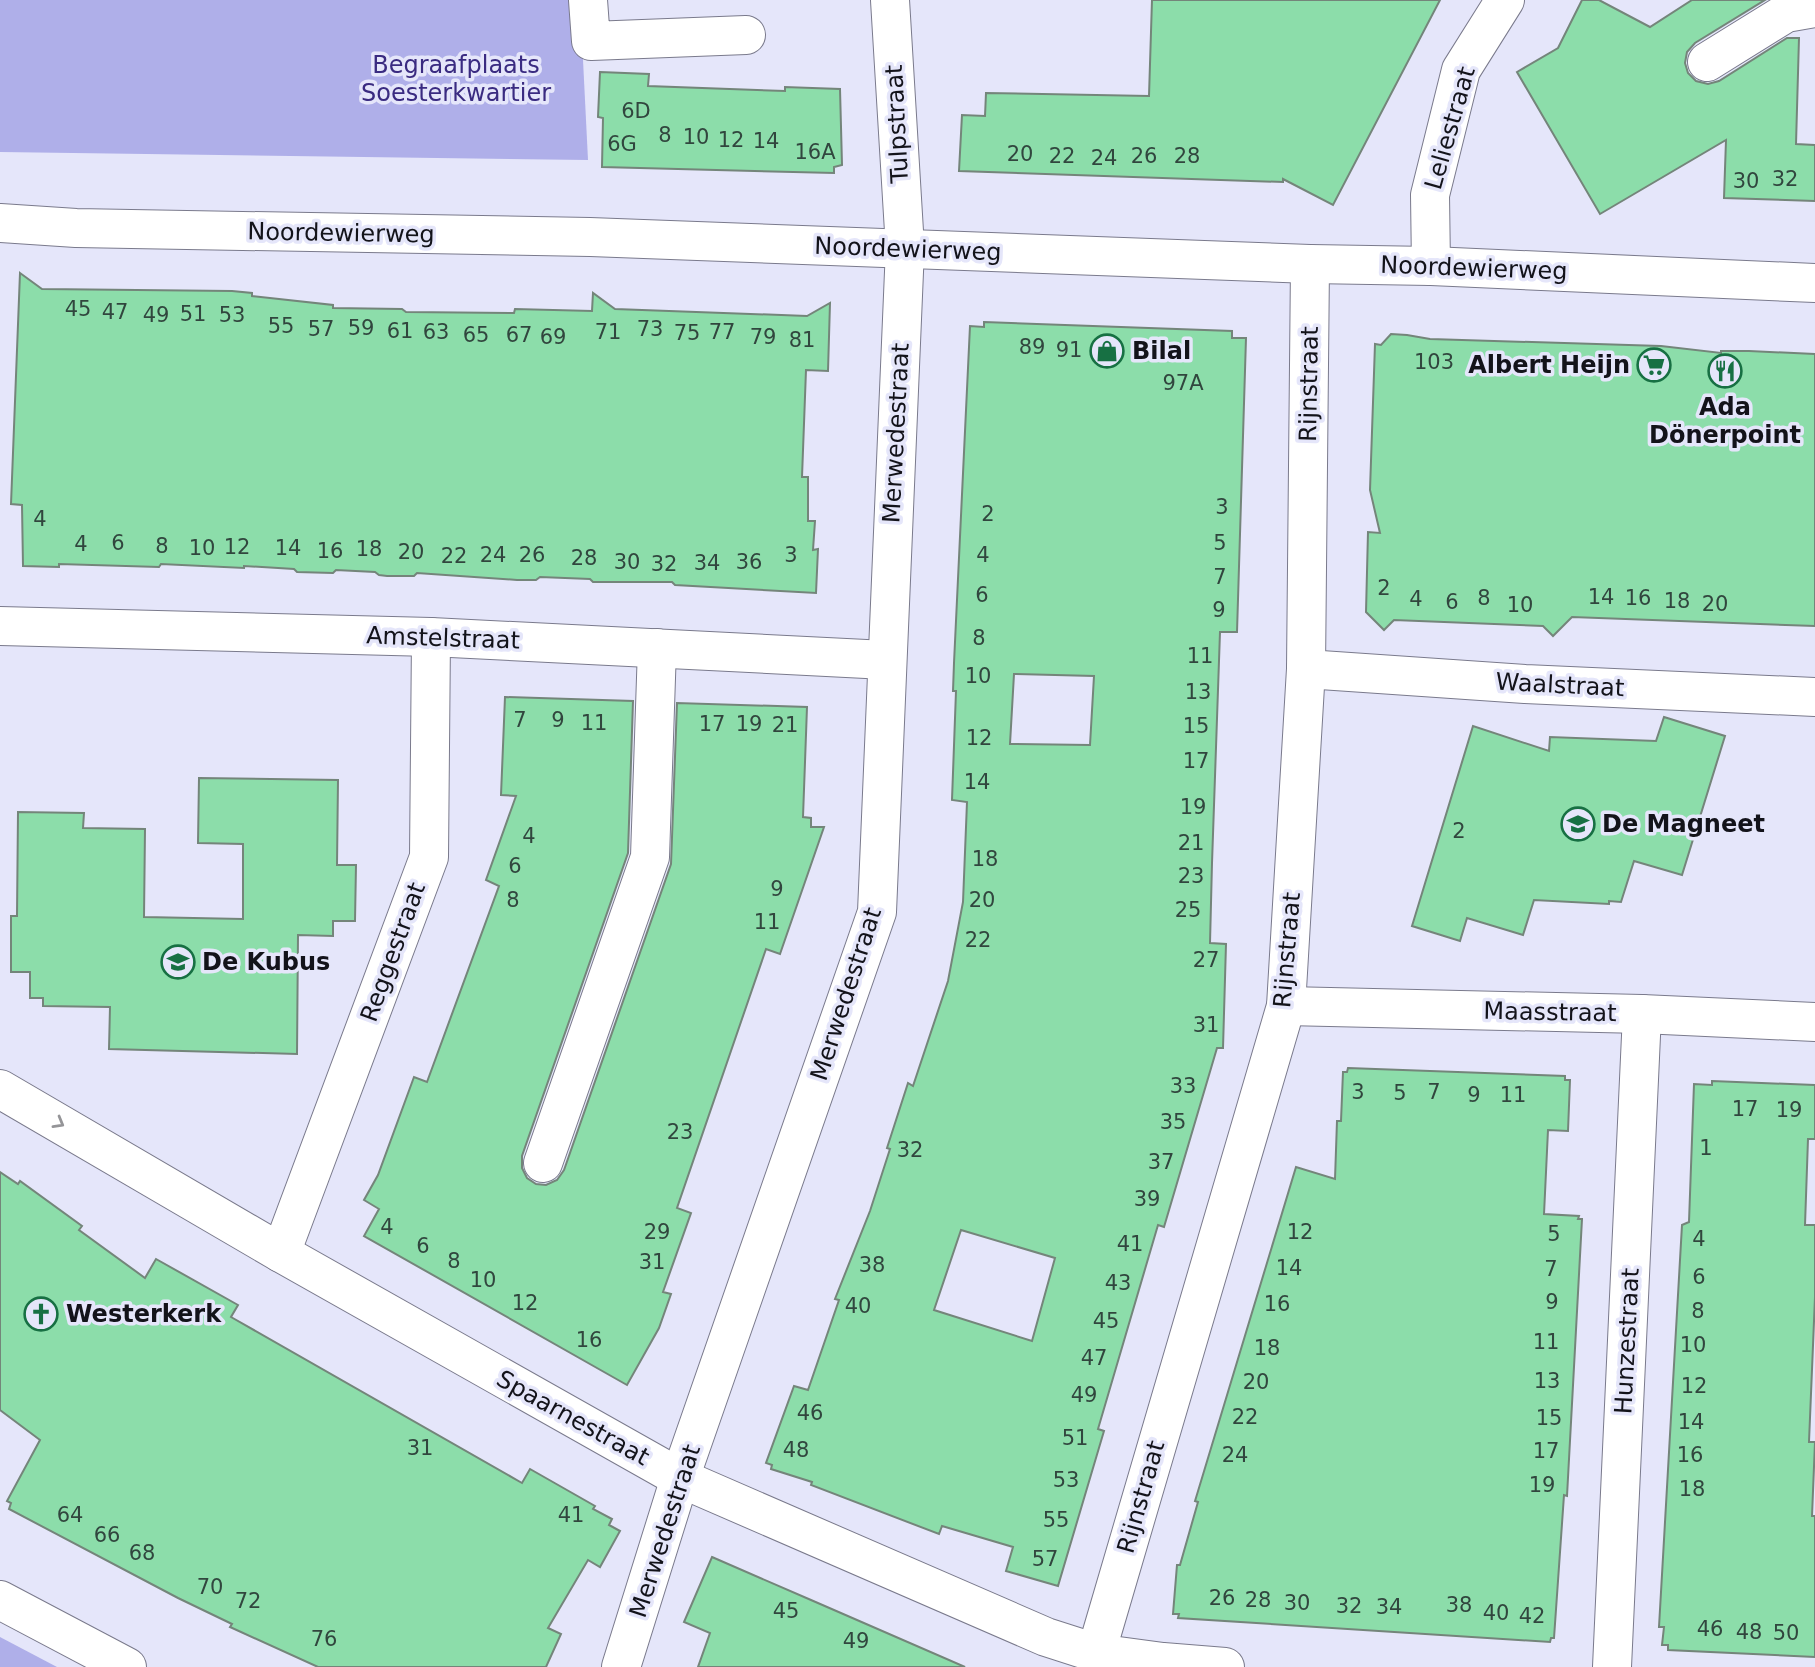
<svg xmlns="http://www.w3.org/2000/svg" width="1815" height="1667" font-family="'DejaVu Sans',sans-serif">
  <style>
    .green { fill: #afafe9 }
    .building { fill: #8cddaa; stroke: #74857a; stroke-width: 2; fill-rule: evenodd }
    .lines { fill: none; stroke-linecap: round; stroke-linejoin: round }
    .minor-casing { stroke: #7a7a8c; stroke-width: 40 }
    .minor { stroke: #fff; stroke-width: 38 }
    .oneway { stroke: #959598 }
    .labels { text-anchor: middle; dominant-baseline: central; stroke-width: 7; stroke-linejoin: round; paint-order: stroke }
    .number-label { font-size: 21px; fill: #31463e }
    .park-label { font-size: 24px; fill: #3a2b81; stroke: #e5e6fa }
    .street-label { font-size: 24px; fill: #13131a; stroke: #e5e6fa }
    .poi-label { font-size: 24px; font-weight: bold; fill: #13131a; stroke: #e5e6fa; text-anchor: start }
  </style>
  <rect width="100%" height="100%" fill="#e5e6fa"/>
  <!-- green -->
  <g class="green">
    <path d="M0,0H580L588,160L0,152Z"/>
    <path d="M0,1637L57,1667H0Z"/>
  </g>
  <!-- building -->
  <g class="building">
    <path d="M1152,0H1440L1333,205L1283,179V182L959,171L962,115L985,116L986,93L1149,96Z"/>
    <path d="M1582,0H1599L1650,27L1692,0H1765L1695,43L1687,52L1685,63L1688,73L1696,81L1708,84L1719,81L1787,38H1799L1796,144L1815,145V201L1724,198L1726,140L1600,214L1517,72L1558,48Z"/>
    <path d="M600,72L649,74L648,86L785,91V87L840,89L842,165L834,167V173L602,167L603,118L598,117Z"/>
    <path d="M20,273L42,289L232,291L252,293V296L333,305V308L402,309L406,312L514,313L515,309L592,311L593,293L615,309L807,316L830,303L828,371L806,370L802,477H808V521H815L813,550L818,549L816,593L675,585L672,582H593L590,579L540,577L536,580H517L417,573L414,576H387L379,575L375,572L336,570L333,573L297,572L294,569L244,566V568L161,564L159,567L59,564V567L23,566L22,505L11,504Z"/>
    <path d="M984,322L1232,331V338H1246L1237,632H1220L1212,863L1210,943L1226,944L1223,1048H1217L1164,1227L1158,1225L1098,1429L1104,1431L1058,1586L1006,1571L1013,1547L942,1526L939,1534L811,1485L812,1482L771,1469L772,1465L766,1463L794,1386L808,1390L839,1300L835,1299L870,1211L890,1149L887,1148L908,1083L913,1086L948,981L963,902L967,802L952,800L956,691H953L954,663L970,326L984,327ZM1014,674L1094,676L1090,745L1010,744ZM961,1230L1055,1258L1032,1341L934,1310Z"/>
    <path d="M1391,334L1407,335L1430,339L1661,346L1721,353V351H1749L1815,354V626L1572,617L1553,636L1543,626L1469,623L1394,620L1384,630L1366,612L1368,532L1380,533L1370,490L1375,344L1381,345Z"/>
    <path d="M505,697L633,701L628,853L522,1156V1168L527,1178L536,1184L546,1185L557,1180L564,1170L671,864L677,703L807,707L803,817L811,818V827H824L780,954L766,949L677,1208L691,1213L663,1292L671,1294L659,1328L627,1385L364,1236L379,1209L364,1200L378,1175L414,1077L427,1082L499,886L486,880L516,796L501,795Z"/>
    <path d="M1664,717L1725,736L1682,875L1634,861L1621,902L1609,901V904L1534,900L1523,935L1467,918L1460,941L1412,926L1473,726L1549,751L1550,737L1656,741Z"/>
    <path d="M199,778L338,780L337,865H356L355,921H333V936L298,935L297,1054L109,1049L110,1007L43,1006V998H30V972H11V916H17L18,812L84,813L83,828L145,829L144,917L243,919V844L198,843Z"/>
    <path d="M1348,1068L1565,1076V1080H1570L1568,1131L1548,1130L1544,1214L1579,1216L1578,1219H1582L1567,1496L1564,1495L1554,1638H1551L1550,1642L1178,1618L1179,1614H1173L1177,1565H1180L1198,1502L1195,1501L1296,1167L1335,1179L1337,1121H1341L1343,1072H1347Z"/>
    <path d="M1712,1081L1815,1085V1139H1808L1805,1225H1815V1297L1809,1442H1815L1812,1516H1815V1657L1668,1650V1645H1662L1664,1627H1659L1682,1225L1689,1222L1694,1084L1712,1085Z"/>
    <path d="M0,1172L18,1184L20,1181L82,1226L79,1230L145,1278L156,1259L238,1305L231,1317L522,1483L530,1469L595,1506L593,1509L612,1519L609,1525L620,1531L600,1567L588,1560L548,1628L561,1634L546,1667H318L230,1627L232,1624L178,1598L9,1509L11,1503L7,1501L40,1440L0,1410Z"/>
    <path d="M712,1557L811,1600L965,1667H698L710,1633L684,1622Z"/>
  </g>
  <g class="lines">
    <defs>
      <g id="minor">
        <path d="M588,0L591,41L746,35"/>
        <path d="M1707,62L1786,13L1815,8"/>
        <path d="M0,223L76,228L590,237L1310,264L1431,266L1815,283"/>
        <path d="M1431,266L1430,195L1461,70L1505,0"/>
        <path d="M0,626L431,637L886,660"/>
        <path d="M1306,669L1525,684L1815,697"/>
        <path d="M1286,1006L1642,1014L1815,1022"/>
        <path d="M0,1089L281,1253L680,1478L1046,1637L1096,1653L1163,1662L1225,1667"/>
        <path d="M543,1163L650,857L657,648"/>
        <path d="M281,1253L429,857L431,637"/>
        <path d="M0,1600L127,1667"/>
        <path d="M1096,1653L1286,1006L1306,669L1310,264"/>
        <path d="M621,1667L680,1478L877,912L905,248L890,0"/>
        <path d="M1612,1667L1642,1014"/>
      </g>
    </defs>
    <!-- minor casing -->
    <use href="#minor" class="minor-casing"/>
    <!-- minor -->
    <use href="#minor" class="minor"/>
  </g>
  <!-- one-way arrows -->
  <defs><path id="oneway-chevron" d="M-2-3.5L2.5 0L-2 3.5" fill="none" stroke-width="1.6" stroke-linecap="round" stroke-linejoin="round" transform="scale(1.75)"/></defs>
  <use class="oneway" href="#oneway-chevron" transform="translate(59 1123) rotate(30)"/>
  <!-- icons -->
  <defs>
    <symbol id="shop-ring" viewBox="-11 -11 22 22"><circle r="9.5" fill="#e5e6fa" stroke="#177043" stroke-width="1.5"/><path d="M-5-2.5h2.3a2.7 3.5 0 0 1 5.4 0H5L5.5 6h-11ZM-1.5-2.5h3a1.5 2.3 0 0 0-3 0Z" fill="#177043"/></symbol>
    <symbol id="supermarket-ring" viewBox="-11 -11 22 22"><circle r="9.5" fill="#e5e6fa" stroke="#177043" stroke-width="1.5"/><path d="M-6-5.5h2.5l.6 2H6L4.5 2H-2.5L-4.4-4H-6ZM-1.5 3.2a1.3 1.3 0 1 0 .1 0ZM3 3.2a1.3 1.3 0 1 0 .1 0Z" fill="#177043"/></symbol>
    <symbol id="restaurant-ring" viewBox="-11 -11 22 22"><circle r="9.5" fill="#e5e6fa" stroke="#177043" stroke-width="1.5"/><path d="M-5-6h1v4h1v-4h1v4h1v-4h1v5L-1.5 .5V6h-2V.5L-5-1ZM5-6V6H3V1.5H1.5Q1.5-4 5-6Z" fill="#177043"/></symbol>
    <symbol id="school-ring" viewBox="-11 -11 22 22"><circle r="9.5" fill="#e5e6fa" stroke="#177043" stroke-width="1.5"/><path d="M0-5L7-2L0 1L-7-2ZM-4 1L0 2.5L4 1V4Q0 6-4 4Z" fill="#177043"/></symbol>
    <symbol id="church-ring" viewBox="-11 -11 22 22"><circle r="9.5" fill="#e5e6fa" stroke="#177043" stroke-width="1.5"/><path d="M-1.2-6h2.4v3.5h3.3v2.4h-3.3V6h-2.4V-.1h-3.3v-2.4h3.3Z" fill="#177043"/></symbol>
  </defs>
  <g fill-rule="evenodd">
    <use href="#shop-ring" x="1088" y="332" width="38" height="38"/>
    <use href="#supermarket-ring" x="1635" y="346" width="38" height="38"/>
    <use href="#restaurant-ring" x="1706" y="352" width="38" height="38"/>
    <use href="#school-ring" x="1559" y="805" width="38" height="38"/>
    <use href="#school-ring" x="159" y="943" width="38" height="38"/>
    <use href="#church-ring" x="22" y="1295" width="38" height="38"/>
  </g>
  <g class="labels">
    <!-- number labels -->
    <g class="number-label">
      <text x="636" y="111">6D</text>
      <text x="665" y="135">8</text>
      <text x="696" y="137">10</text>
      <text x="731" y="140">12</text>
      <text x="766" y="141">14</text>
      <text x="622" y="144">6G</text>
      <text x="815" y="152">16A</text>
      <text x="1020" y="154">20</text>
      <text x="1062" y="156">22</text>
      <text x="1144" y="156">26</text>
      <text x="1187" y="156">28</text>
      <text x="1104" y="158">24</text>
      <text x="1785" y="179">32</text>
      <text x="1746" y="181">30</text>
      <text x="78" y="309">45</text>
      <text x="115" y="312">47</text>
      <text x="193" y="314">51</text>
      <text x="156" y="315">49</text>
      <text x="232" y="315">53</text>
      <text x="281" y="326">55</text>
      <text x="361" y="328">59</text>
      <text x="321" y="329">57</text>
      <text x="650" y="329">73</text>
      <text x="400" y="331">61</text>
      <text x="436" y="332">63</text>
      <text x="608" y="332">71</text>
      <text x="722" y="332">77</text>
      <text x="687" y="333">75</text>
      <text x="476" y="335">65</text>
      <text x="519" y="335">67</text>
      <text x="553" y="337">69</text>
      <text x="763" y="337">79</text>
      <text x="802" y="340">81</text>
      <text x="1032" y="347">89</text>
      <text x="1069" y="350">91</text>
      <text x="1434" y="362">103</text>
      <text x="1183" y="383">97A</text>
      <text x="1222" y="507">3</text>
      <text x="988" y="514">2</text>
      <text x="40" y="519">4</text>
      <text x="118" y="543">6</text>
      <text x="1220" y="543">5</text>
      <text x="81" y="544">4</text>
      <text x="162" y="546">8</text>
      <text x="237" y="547">12</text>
      <text x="202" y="548">10</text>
      <text x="288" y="548">14</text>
      <text x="369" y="549">18</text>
      <text x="330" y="551">16</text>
      <text x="411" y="552">20</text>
      <text x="493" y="555">24</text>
      <text x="532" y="555">26</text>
      <text x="791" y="555">3</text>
      <text x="983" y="555">4</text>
      <text x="454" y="556">22</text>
      <text x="584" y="558">28</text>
      <text x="627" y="562">30</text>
      <text x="749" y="562">36</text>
      <text x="707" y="563">34</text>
      <text x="664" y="564">32</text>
      <text x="1220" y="577">7</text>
      <text x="1384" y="588">2</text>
      <text x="982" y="595">6</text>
      <text x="1601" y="597">14</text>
      <text x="1484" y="598">8</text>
      <text x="1638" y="598">16</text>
      <text x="1416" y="599">4</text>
      <text x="1677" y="601">18</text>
      <text x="1452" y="602">6</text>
      <text x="1715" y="604">20</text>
      <text x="1520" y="605">10</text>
      <text x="1219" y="610">9</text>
      <text x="979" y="638">8</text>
      <text x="1200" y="656">11</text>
      <text x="978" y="676">10</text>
      <text x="1198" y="692">13</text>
      <text x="520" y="720">7</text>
      <text x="558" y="720">9</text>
      <text x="594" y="723">11</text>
      <text x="712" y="724">17</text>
      <text x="749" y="724">19</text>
      <text x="785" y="725">21</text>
      <text x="1196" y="726">15</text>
      <text x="979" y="738">12</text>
      <text x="1196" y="761">17</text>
      <text x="977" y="782">14</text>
      <text x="1193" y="807">19</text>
      <text x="1459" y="831">2</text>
      <text x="529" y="836">4</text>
      <text x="1191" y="843">21</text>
      <text x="985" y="859">18</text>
      <text x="515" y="866">6</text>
      <text x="1191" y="876">23</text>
      <text x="777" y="889">9</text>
      <text x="513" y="900">8</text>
      <text x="982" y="900">20</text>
      <text x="1188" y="910">25</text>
      <text x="767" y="922">11</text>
      <text x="978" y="940">22</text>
      <text x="1206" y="960">27</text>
      <text x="1206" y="1025">31</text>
      <text x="1183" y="1086">33</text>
      <text x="1358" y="1092">3</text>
      <text x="1434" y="1092">7</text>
      <text x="1400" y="1093">5</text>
      <text x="1474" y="1095">9</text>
      <text x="1513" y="1095">11</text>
      <text x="1745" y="1109">17</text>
      <text x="1789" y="1110">19</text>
      <text x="1173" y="1122">35</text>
      <text x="680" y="1132">23</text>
      <text x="1706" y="1148">1</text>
      <text x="910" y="1150">32</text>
      <text x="1161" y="1162">37</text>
      <text x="1147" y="1199">39</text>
      <text x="387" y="1227">4</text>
      <text x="657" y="1232">29</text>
      <text x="1300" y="1232">12</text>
      <text x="1554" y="1234">5</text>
      <text x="1699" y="1239">4</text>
      <text x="1130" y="1244">41</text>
      <text x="423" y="1246">6</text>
      <text x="454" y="1261">8</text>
      <text x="652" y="1262">31</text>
      <text x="872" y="1265">38</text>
      <text x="1289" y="1268">14</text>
      <text x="1551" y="1269">7</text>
      <text x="1699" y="1277">6</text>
      <text x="483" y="1280">10</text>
      <text x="1118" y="1283">43</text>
      <text x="1552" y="1302">9</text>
      <text x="525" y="1303">12</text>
      <text x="1277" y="1304">16</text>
      <text x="858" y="1306">40</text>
      <text x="1698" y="1311">8</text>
      <text x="1106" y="1321">45</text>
      <text x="589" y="1340">16</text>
      <text x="1546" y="1342">11</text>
      <text x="1693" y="1345">10</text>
      <text x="1267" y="1348">18</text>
      <text x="1094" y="1358">47</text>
      <text x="1547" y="1381">13</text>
      <text x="1256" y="1382">20</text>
      <text x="1694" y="1386">12</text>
      <text x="1084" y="1395">49</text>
      <text x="810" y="1413">46</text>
      <text x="1245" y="1417">22</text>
      <text x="1549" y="1418">15</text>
      <text x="1691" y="1422">14</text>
      <text x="1075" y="1438">51</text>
      <text x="420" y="1448">31</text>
      <text x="796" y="1450">48</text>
      <text x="1546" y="1451">17</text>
      <text x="1235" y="1455">24</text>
      <text x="1690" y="1455">16</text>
      <text x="1066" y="1480">53</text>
      <text x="1542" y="1485">19</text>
      <text x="1692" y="1489">18</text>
      <text x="70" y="1515">64</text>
      <text x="571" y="1515">41</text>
      <text x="1056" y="1520">55</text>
      <text x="107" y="1535">66</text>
      <text x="142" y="1553">68</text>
      <text x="1045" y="1559">57</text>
      <text x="210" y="1587">70</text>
      <text x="1222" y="1598">26</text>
      <text x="1258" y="1600">28</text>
      <text x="248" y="1601">72</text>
      <text x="1297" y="1603">30</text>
      <text x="1459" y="1605">38</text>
      <text x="1349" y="1606">32</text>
      <text x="1389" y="1607">34</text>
      <text x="786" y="1611">45</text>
      <text x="1496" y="1613">40</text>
      <text x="1532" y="1616">42</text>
      <text x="1710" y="1629">46</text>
      <text x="1749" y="1632">48</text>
      <text x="1786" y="1633">50</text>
      <text x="324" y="1639">76</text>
      <text x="856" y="1641">49</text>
    </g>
    <!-- park labels -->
    <g class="park-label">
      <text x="456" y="65">Begraafplaats<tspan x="456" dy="28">Soesterkwartier</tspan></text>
    </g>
    <!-- street labels -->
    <g class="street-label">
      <text transform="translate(897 124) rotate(-93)">Tulpstraat</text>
      <text transform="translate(1450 128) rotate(-74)">Leliestraat</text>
      <text transform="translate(341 233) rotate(1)">Noordewierweg</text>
      <text transform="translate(908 249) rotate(2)">Noordewierweg</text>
      <text transform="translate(1474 268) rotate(2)">Noordewierweg</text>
      <text transform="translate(1309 384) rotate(-89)">Rijnstraat</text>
      <text transform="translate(896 433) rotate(-87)">Merwedestraat</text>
      <text transform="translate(443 638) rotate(2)">Amstelstraat</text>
      <text transform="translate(1560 685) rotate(3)">Waalstraat</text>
      <text transform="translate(1287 950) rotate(-85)">Rijnstraat</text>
      <text transform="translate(393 952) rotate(-70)">Reggestraat</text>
      <text transform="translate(846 994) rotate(-72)">Merwedestraat</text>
      <text transform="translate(1550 1012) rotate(1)">Maasstraat</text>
      <text transform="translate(1627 1341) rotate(-87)">Hunzestraat</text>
      <text transform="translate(573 1418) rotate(29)">Spaarnestraat</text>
      <text transform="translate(1141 1497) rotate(-74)">Rijnstraat</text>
      <text transform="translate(665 1531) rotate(-72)">Merwedestraat</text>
    </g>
    <!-- poi labels -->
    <g class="poi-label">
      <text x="1132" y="351">Bilal</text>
      <text x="1630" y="365" text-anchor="end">Albert Heijn</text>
      <text x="1725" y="407" text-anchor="middle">Ada<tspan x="1725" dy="28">Dönerpoint</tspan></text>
      <text x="1602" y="824">De Magneet</text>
      <text x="202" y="962">De Kubus</text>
      <text x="66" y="1314">Westerkerk</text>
    </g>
  </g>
</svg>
